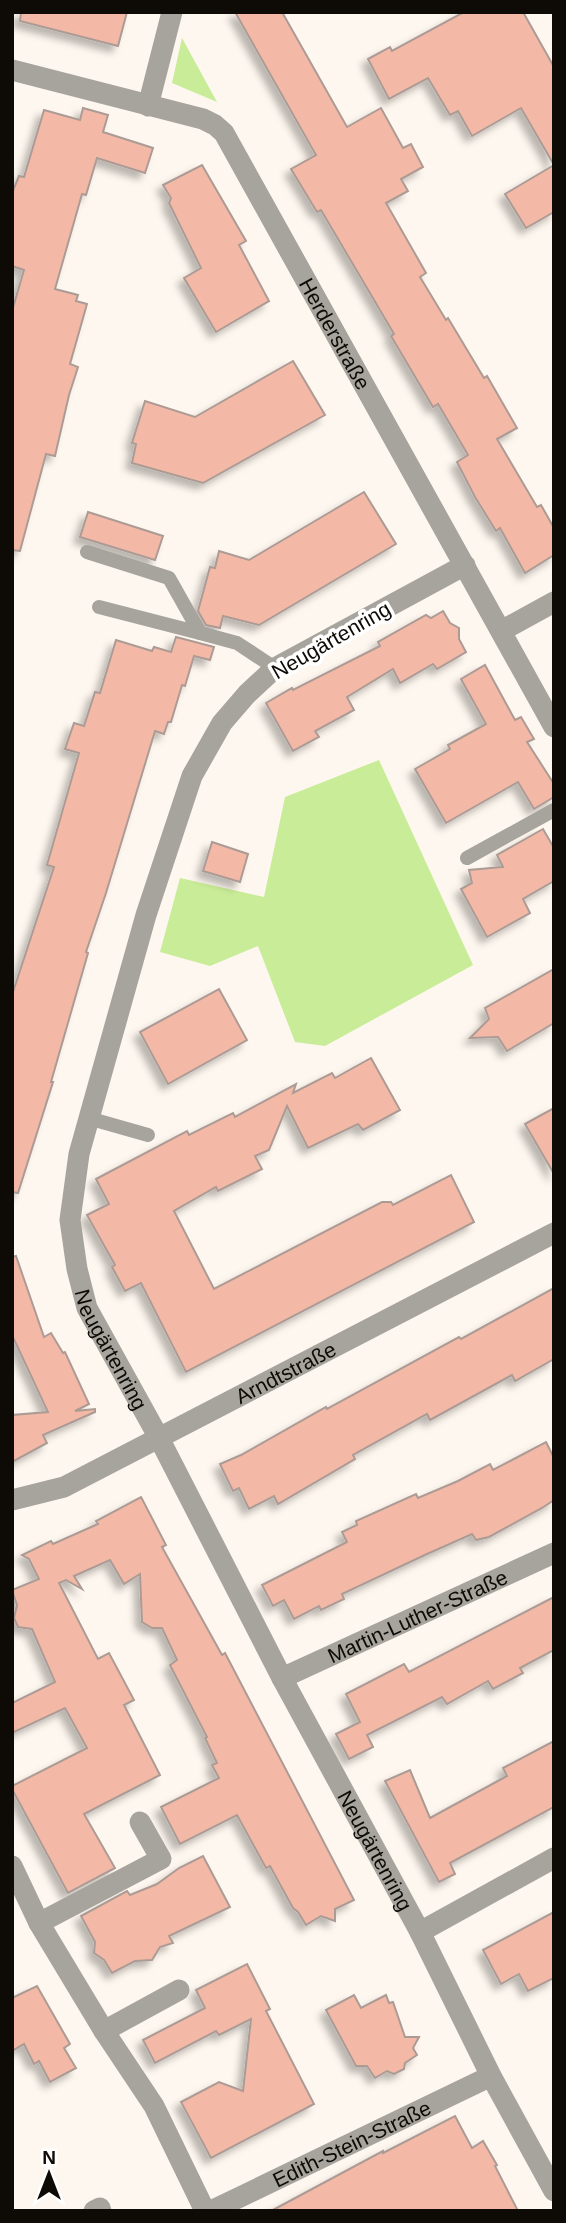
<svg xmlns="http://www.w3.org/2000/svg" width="566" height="2223" font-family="Arial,sans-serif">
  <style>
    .green { fill: #c9ec98 }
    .building { fill: #f4b9a6; stroke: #ac9b95; stroke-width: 2; filter: url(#shadow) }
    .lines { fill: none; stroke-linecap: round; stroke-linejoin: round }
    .lane { stroke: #a6a49d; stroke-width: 14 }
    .street { stroke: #a6a49d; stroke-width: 21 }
    .labels { text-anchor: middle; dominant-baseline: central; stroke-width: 7; stroke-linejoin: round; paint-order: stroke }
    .street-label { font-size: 21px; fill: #0e0b07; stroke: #fff }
  </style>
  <defs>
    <filter id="shadow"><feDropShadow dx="-6" dy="6" stdDeviation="3.5" flood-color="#0004"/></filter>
  </defs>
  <rect width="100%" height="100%" fill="#fef7ef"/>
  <!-- green -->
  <g class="green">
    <path d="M182,38L217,102L172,83Z"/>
    <path d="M379,760L473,965L325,1046L295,1042L258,946L210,966L160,952L180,878L264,897L285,797Z"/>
  </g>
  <!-- building -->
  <g class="building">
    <path d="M21,12H127L118,46L20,21Z"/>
    <path d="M235,12H282L347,127L381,108L403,148L411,144L423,167L401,179L408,191L386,203L426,273L420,277L446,320L448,318L484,378L487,376L517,428L497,439L537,507L541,505L554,528V555L525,573L500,528L496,531L475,497L457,462L468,455L438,404L433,407L391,336L394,334L321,210L317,212L291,169L316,155Z"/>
    <path d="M464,12H523L554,67V212L526,228L505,194L554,165L521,108L472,136L458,111L450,115L428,78L389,99L368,59L390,47L392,51Z"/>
    <path d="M83,108L108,115L103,132L153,148L145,173L97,158L86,195L82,194L55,289L78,295L76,301L87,304L70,364L78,367L69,395L55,456L46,454L20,551L12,550V311L24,270L12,266V193L19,176L24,177L44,110L80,120Z"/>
    <path d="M202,165L246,241L239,245L269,301L216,332L184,278L201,268L169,203L171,198L163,185Z"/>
    <path d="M293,361L325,415L203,483L132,463L136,444L132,443L145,401L195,417Z"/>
    <path d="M364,492L396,544L259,625L223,616L220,628L206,625L198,611L210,567L215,568L219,551L249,560Z"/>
    <path d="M88,512L163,536L155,560L80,537Z"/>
    <path d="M443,611L450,623L459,628V639L466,652L437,669L433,664L400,683L393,669L347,697L354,710L315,731L319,737L293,751L266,703L292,688L293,690L380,646L378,642L426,615L431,618Z"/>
    <path d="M176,637L214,647L210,660L194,656L185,686L182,685L171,722H168L164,734L155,731L106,893L86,952L88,953L51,1082H53L18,1193L12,1192V995L54,867L47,865L79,753L65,749L74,723L84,726L95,692L100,693L116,640L152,651L154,647L171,652Z"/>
    <path d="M485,665L515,720L521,717L534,739L527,742L554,784V797L534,809L518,782L446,823L415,769L450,749L448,745L486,724L461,679Z"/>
    <path d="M543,829L554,848V881L523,899L530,913L487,937L461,889L472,883L469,870L503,867L497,855Z"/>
    <path d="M212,842L248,854L240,882L203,871Z"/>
    <path d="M554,969V1023L507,1051L498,1037L470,1038L489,1019L485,1008Z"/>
    <path d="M219,989L247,1040L168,1084L140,1032Z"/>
    <path d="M371,1058L400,1110L363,1130L358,1124L308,1148L287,1106L269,1150L255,1156L262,1169L218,1191L216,1187L174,1211L214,1289L382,1202H391L393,1205L451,1175L474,1222L186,1372L141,1283L125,1291L112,1267L115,1265L87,1215L109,1204L96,1179L187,1131L189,1135L233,1113L235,1117L296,1084L293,1093L332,1073L335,1078Z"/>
    <path d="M554,1108V1174L525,1124Z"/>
    <path d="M16,1256L44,1337L51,1333L63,1353L65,1352L89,1404L75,1411L95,1409V1412L43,1435L47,1443L12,1462V1415L48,1412L12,1335V1257Z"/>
    <path d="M554,1288V1359L515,1381L512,1375L430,1420L427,1414L353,1455L355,1459L278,1504L274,1496L249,1509L239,1488L233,1491L220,1464L241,1455L326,1407L327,1409L459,1337L461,1339Z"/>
    <path d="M546,1442L554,1458V1500L542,1508L489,1537L476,1540L472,1534L427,1554L342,1594L344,1599L321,1610L319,1606L294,1619L284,1600L273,1606L262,1585L347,1542L342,1532L357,1525L356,1521L416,1494L418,1498L458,1481L490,1464L493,1470Z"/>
    <path d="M141,1497L166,1545L162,1547L222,1655L225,1653L354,1900L335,1909V1921L321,1916L306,1925L298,1912L293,1908L270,1866L266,1868L237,1815L180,1844L161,1807L219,1778L212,1765L217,1763L205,1738L207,1737L170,1665L177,1660L162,1628H152L142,1622L140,1574L124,1584L110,1560L74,1576L82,1589L66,1580L59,1583L98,1659L109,1653L134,1700L124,1705L160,1775L84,1814L115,1868L68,1893L12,1789V1786L87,1748L65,1708L12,1733V1703L55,1682L32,1629L18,1627L14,1618L17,1605L12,1590L39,1579L29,1559L22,1555L51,1541L53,1544L98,1524L96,1521Z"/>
    <path d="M554,1597V1650L520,1668L523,1673L493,1689L488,1681L447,1704L442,1697L367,1735L373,1747L349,1759L336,1734L360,1722L346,1694L404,1664L409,1672Z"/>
    <path d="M554,1741V1807L450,1863L455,1874L439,1882L385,1781L410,1770L430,1818L507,1776L503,1768Z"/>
    <path d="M203,1856L230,1907L169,1936L173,1943L160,1947L152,1960L135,1961L112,1973L104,1960L94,1953L95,1942L81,1916L127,1891L130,1895L157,1884L179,1868Z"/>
    <path d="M554,1912V1978L528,1991L519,1974L501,1984L483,1950Z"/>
    <path d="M247,1964L270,2009L266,2011L314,2104L211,2158L181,2102L219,2082L243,2091L251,2019L219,2035L216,2031L155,2063L143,2040L205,2008L196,1990Z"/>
    <path d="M37,1986L70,2044L64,2048L76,2068L50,2082L39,2061L34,2064L24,2044L12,2051V1998Z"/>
    <path d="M354,1995L361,2008L386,1995L389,2003L393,2002L405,2037H419L413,2048L417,2055L405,2063L404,2069L394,2074L387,2071L375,2078L367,2066H356L326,2010Z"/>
    <path d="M455,2116L472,2148L483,2141L497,2165L495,2166L518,2211H271L383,2151V2153Z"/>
  </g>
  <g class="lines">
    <!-- lane -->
    <g class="lane">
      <path d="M87,552L169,578L200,633L237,643L275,668"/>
      <path d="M99,607L200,633"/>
      <path d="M467,858L554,810"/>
      <path d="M88,1118L148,1135"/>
    </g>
    <!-- street -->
    <g class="street">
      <path id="s1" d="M12,70L203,119L215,125L224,133L554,727"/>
      <path d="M148,106L172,12"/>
      <path id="s2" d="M465,565L275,668L247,694L222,723L192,776L146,915L79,1154L70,1220L77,1269L87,1308L159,1438L282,1678L420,1932L491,2076L554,2191"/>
      <path d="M501,631L554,602"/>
      <path id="s3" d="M12,1500L64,1487L554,1233"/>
      <path id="s4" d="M282,1678L554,1553"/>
      <path d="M12,1866L39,1923L104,2031L154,2106L205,2211"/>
      <path d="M39,1923L161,1859L140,1822"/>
      <path d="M420,1932L554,1858"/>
      <path d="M104,2031L179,1990"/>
      <path d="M94,2211L100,2208L101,2211"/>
      <path id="s5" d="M211,2211L491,2076"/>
    </g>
  </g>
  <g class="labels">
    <!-- street labels -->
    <g class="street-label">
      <text stroke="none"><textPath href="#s1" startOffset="452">Herderstraße</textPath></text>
      <text transform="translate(331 640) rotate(-30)">Neugärtenring</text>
      <text stroke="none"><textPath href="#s2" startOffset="952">Neugärtenring</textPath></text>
      <text stroke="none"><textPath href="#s3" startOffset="303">Arndtstraße</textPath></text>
      <text stroke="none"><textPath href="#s4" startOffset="149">Martin-Luther-Straße</textPath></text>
      <text stroke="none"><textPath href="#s2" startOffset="1519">Neugärtenring</textPath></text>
      <text stroke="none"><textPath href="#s5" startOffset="156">Edith-Stein-Straße</textPath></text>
    </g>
  </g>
  <!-- border -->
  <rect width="566" height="2223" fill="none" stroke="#0e0b07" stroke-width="28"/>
  <!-- north arrow -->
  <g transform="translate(49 2174)" stroke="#ffffff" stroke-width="5" paint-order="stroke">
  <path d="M0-5L12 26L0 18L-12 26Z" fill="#0e0b07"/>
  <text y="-10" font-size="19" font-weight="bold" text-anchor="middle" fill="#0e0b07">N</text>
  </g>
</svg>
